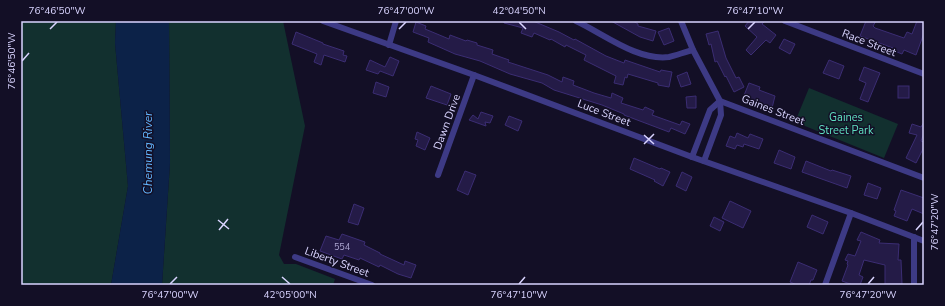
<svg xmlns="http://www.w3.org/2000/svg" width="945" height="306" font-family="'Nunito Sans',sans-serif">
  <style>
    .green { fill: #12302f }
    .water { fill: #0c2248 }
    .building { fill: #241b47; stroke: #3b2d73 }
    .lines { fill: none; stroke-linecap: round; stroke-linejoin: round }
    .street { stroke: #3d3a85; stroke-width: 6 }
    .ticks { fill: none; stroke: #d9d4ff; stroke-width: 1.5 }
    .labels { text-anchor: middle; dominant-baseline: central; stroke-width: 3; stroke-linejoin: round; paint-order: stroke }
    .number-label { font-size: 9px; fill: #aca6d1 }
    .street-label { font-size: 11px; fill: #d9d4ff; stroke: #130f26 }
    .park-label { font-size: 11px; fill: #5fe0c0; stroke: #130f26 }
    .water-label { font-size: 12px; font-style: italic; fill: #62b6ff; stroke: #130f26 }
    .neatline { fill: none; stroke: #d9d4ff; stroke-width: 1.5 }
    .ticks-label { font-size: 10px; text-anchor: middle; fill: #d9d4ff }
  </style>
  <rect width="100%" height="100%" fill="#130f26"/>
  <!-- green -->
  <g class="green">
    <path d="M21,21H116L115,43L128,186L111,285H21Z"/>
    <path d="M169,21H283L305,126L279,255L284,264H296L335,279L333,285H162L170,163Z"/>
    <path d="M809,88L898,124L884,158L795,122Z"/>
  </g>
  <!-- water -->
  <path class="water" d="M116,21H169L170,163L162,285H111L128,186L115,43Z"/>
  <!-- building -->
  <g class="building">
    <path d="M504,21H533L559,32L574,40L575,39L606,56L624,63L625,60L660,72L661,70L672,72L669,87L658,85V83L628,74L627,78L625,77L623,85L614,83L616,76L584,60L586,55L566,45L565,47L551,39L550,40L534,33L532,37L521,33L523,28L504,23Z"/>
    <path d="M611,21H633L638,24V26L656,31L653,41L640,37Z"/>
    <path d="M749,21H765L762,24L776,35L770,43L766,40L751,55L746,50L757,37L745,26Z"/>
    <path d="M866,21H876L873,26L875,28L904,38L907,32L912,34L917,21L924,23V33L916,55L904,50L902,54L892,50L893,48L860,36Z"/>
    <path d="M416,22L426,26L425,29L449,39L450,35L466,41L467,40L477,43V45L493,50L492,54L509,60L508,62L548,75L562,82L563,77L574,81L573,85L594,93L611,98L612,93L623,98L621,103L643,110L645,107L654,111L652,115L680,125L682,121L690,124L685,134L671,128L669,132L624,115V114L602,105L554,90L542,83L510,74L480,61L455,54L428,42L429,38L413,32Z"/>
    <path d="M669,28L674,41L664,45L658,32Z"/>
    <path d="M718,31L726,58L736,78L739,77L744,87L734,92L726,76L725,77L717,61L715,62L711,44L709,45L706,34Z"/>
    <path d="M296,32L323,43V44L344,51L343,55L347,56L345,62L324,55L321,65L314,62L317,54L292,44Z"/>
    <path d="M784,39L795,44L790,54L779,48Z"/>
    <path d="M390,57L399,61L393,76L380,71L378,74L366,70L370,60L385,67Z"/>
    <path d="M829,60L844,66L839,79L823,73Z"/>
    <path d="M864,67L880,73L868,102L860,99L866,83L859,80Z"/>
    <path d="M687,72L691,84L681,87L677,76Z"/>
    <path d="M376,82L389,87L386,97L373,93Z"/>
    <path d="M749,83L760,87L759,90L775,96L772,108L743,98Z"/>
    <path d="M431,86L451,94L447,105L426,98Z"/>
    <rect x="898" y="86" width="11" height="12"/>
    <path d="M696,96V108H687L686,97Z"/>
    <path d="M481,112L493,116L490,123L485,122L486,126L469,120L473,115L478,119Z"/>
    <path d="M509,116L522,121L518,131L505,125Z"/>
    <path d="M924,122V133L921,141L924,142V147L916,163L906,158L917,135L909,133L912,124L921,127Z"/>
    <path d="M417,132L430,138L425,150L416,146L418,140L415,139Z"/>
    <path d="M737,133L748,138L750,134L763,139L759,149L744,144L743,147L737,145L735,149L726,146L730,136L735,138Z"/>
    <path d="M779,150L795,157L791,169L774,163Z"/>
    <path d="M634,158L660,169L661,168L670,172L663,186L654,181L655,180L630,169Z"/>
    <path d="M806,161L831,171L832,170L851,176L847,188L802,172Z"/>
    <path d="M465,171L476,175L468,195L457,190Z"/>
    <path d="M682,172L692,177L686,191L676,186Z"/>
    <path d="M868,183L881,188L877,199L864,195Z"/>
    <path d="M901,190L924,198V214L912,209L907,221L894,216L896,211L894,210Z"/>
    <path d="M730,201L751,211L743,228L722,218Z"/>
    <path d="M354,204L364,208L358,225L348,222Z"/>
    <path d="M812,215L828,222L823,234L807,227Z"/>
    <path d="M714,217L724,222L720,231L710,226Z"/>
    <path d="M861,232L880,240L879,243L899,244L898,260H901L902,284H885V265L864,260L859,275L863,277L860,285H853L842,281L848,265L847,264L848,261L845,260L848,254L855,256L861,241L857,240Z"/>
    <path d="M342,234L365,242L364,245L380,253V254L404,265L405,261L416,265L411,278L398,274L380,265L379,267L360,258L359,260L344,255L342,259L320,251L326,236L339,240Z"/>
    <path d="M798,262L817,270L813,280H811L809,285H797L790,282Z"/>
  </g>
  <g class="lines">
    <!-- street -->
    <g class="street">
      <path d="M323,21L474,75L692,157L851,213L924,241"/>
      <path d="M576,21C604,34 637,61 669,57C677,55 685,52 693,50"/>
      <path d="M681,21L693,50L720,101L924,178"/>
      <path d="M785,21L924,74"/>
      <path d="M389,45L396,21"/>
      <path d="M692,157L710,110L720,101"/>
      <path d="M704,161L721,115L720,101"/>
      <path d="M438,175L474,75"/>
      <path d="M295,257L372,285"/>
      <path d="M825,285L851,213"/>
      <path d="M914,285V237"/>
    </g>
  </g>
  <!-- ticks -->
  <path class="ticks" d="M519,22L526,29M50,29L57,22M399,29L406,22M748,29L755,22M22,61L29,53M644,135L654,144M644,144L654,134M218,220L229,229M219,230L228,219M916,230L923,222M282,277L290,284M170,284L177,277M519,284L525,277M868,284L874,277"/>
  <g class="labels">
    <!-- number labels -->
    <g class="number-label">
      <text x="342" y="247">554</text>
    </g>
    <!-- street labels -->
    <g class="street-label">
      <text transform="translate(869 43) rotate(21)">Race Street</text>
      <text transform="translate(773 110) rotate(21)">Gaines Street</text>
      <text transform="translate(604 113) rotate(21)">Luce Street</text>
      <text transform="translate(447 122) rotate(-70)">Dawn Drive</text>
      <text transform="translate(337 262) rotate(20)">Liberty Street</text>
    </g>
    <!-- park labels -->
    <g class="park-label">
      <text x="846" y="117">Gaines<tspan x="846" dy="13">Street Park</tspan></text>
    </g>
    <!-- water labels -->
    <g class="water-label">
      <text transform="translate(148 153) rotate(-90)">Chemung River</text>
    </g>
  </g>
  <!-- border -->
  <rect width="945" height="306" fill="none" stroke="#130f26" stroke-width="44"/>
  <rect x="22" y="22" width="901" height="262" class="neatline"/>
  <g class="ticks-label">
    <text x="57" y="14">76°46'50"W</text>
    <text x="406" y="14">76°47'00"W</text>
    <text x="519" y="14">42°04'50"N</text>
    <text x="755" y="14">76°47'10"W</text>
    <text transform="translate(11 61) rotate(-90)" y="4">76°46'50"W</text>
    <text transform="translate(934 222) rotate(-90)" y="4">76°47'20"W</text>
    <text x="170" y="298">76°47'00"W</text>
    <text x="290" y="298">42°05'00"N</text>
    <text x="519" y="298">76°47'10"W</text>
    <text x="868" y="298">76°47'20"W</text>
  </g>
</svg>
